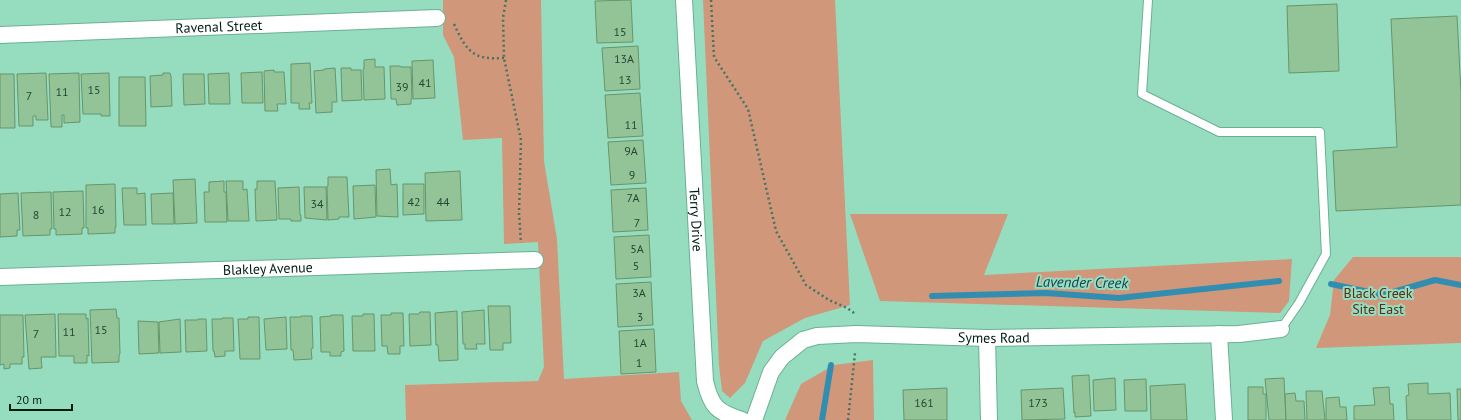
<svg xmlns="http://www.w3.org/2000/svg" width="1461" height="420" font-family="'PT Sans',sans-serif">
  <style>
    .green { fill: #d0977b }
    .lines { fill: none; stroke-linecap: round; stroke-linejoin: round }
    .stream { stroke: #328eb0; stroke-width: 6 }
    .building { fill: #93c497; stroke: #66956a }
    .service-casing { stroke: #6ab094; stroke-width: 10 }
    .minor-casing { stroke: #6ab094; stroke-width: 18 }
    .path { stroke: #457462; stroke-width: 2.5; stroke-dasharray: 2 3; stroke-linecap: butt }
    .service { stroke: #fff; stroke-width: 8 }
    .minor { stroke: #fff; stroke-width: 16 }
    .labels { text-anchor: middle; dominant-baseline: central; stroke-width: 4; stroke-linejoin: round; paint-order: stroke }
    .number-label { font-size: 12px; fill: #254533 }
    .street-label { font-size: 14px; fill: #001b12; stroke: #96ddc0 }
    .park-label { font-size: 14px; fill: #5b2d14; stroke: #96ddc0 }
    .water-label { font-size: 15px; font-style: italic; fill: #194150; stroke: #96ddc0 }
  </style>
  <rect width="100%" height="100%" fill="#96ddc0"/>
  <!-- green -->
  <g class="green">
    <path d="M443,0H541L544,161L557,239L564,379L679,372L681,401L692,420H406L405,385L538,381L544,367L538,242L504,244L502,138L463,140L454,57L443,35Z"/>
    <path d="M703,0H835L850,305L805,318L763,341L745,383L730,398L722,391L719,365Z"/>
    <path d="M850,214H1008L984,275L1292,259L1289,301L1280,313L880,301Z"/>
    <path d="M1353,257H1461V343L1316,348L1330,315L1334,280Z"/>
    <path d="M873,360L874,420H785L801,384L834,365Z"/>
  </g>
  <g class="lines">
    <!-- stream -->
    <g class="stream">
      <path d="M1331,284L1383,295L1435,280L1461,285"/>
      <path d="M932,296L1046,293L1119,298L1279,281"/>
      <path d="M822,420L831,365"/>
    </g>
  </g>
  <!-- building -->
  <g class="building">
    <path d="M631,0L633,42L597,43L595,1Z"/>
    <path d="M1337,4L1339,71L1289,73L1287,6Z"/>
    <path d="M1457,16L1461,93V205L1336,211L1333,151L1397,147L1391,19Z"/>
    <path d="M638,46L640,89L605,91L602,48Z"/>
    <path d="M375,59V67H384L385,99L364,100L363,69H364V60Z"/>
    <path d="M433,60L435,98L413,99L412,61Z"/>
    <path d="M310,63L312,103H309L310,109H299V103H291V64Z"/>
    <path d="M390,66H400L401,67H411L412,99H411V104L397,105L396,99H391Z"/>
    <path d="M335,68L337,102H332V112L316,113L314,71L324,70V69Z"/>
    <path d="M341,68H351V70H361L362,100L342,101Z"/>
    <path d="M274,70V72H284L286,104H277L278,111H265L264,71Z"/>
    <path d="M262,72L263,103H242L241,73Z"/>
    <path d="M46,73L48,120H36V116H33V126H19L17,74Z"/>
    <path d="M79,73L80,122L64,123V115H62V127H51L49,74Z"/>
    <path d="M109,73L110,116H101V114H83L81,74Z"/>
    <path d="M163,73H170L171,76L172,106L151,107L150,76L163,75Z"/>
    <path d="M229,73L230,104H209L208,74Z"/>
    <path d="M0,74H14L15,128H0Z"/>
    <path d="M183,74H204L205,104L184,105Z"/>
    <path d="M119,77H145L146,126H119Z"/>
    <path d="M640,93L643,136L608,138L605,95Z"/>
    <path d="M643,140L646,183L611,185L608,142Z"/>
    <path d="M390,169L391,185L397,184L398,217L377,216L376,170Z"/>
    <path d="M460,171L462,220L426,221L425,173Z"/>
    <path d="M328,177H347L349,217H339V219L328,220L327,186H328Z"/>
    <path d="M195,179L197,223L175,224L173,180Z"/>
    <path d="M224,181V192H226L227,222H205L204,192H209V182Z"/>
    <path d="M226,181H243V190L247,189L249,221H228Z"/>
    <path d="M257,181H275L277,220L256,221L255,189H257Z"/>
    <path d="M115,184L116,227H115V233L88,234V228H86V185Z"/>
    <path d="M403,184H424V214L403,215Z"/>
    <path d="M375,185L376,217L354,219L353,186Z"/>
    <path d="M299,187L300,215H301V221H291V219H279L278,188Z"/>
    <path d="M304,187H326L327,220L305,218Z"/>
    <path d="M122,188H137V194L145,193L146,225H124Z"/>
    <path d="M646,188L648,230L613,232L611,190Z"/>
    <path d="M83,191L84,228H82V234L56,235V229H54L53,192Z"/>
    <path d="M51,192L52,229H50V235L23,236L21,193Z"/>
    <path d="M18,193L20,230H17V236L0,237V194Z"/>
    <path d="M173,193L174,224H152L151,194Z"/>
    <path d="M649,235L651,277L616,279L614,237Z"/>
    <path d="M651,282L653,325L618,327L616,284Z"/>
    <path d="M488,306H510L511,343H503V350H490Z"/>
    <path d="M116,309L117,318H119L120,354L119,355V362L92,363L90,310Z"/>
    <path d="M484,310L485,344H476L477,349H465V344H463L462,312Z"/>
    <path d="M457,311L458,360L439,361L438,345H436L435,313Z"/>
    <path d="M420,312H430L431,345L410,346L409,314H419Z"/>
    <path d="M391,313H403L404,346H400V354H388L387,346H382L381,315H391Z"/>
    <path d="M55,314L56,357H41L42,368L29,369L25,315Z"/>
    <path d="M58,314H86V319L88,318L89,356L87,355V363H74V356H59Z"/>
    <path d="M363,314H374L375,351H353L352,316H363Z"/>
    <path d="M0,315H23L24,357H22V364H10V368L4,369V364L0,365Z"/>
    <path d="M331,315H343L344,351L341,352V356H330V352H321L320,317L331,316Z"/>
    <path d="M301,316H312L313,348L311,349L312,359L294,360L293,350H291L290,317H301Z"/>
    <path d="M248,317H259L260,359H240L238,319H248Z"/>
    <path d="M286,317L287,349L266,350L264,319Z"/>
    <path d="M222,318H233L234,351H225V356L215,357L214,351H213L212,319H222Z"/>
    <path d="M180,319L181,352L160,353L159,322Z"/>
    <path d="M198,319H206L207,351L186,352L185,320H198Z"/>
    <path d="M138,321L158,322L159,353L139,354Z"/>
    <path d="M654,329L656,372L621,374L619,331Z"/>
    <path d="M1089,375L1091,416L1075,417V412L1074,413L1072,376Z"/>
    <path d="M1115,378L1116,410L1094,411L1093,380Z"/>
    <path d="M1284,378L1286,420H1269L1265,379Z"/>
    <path d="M1146,379L1147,411H1125L1124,380Z"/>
    <path d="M1428,383V394L1450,393L1451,420H1407L1406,396L1409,395L1408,384Z"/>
    <path d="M1185,384L1187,420H1151L1150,386Z"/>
    <path d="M1248,387H1263V394H1266V420H1248Z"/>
    <path d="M1389,387L1390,404H1393L1394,420H1354V406L1375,405L1373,388Z"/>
    <path d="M947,388V420H904L903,390Z"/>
    <path d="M1063,388L1065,419L1022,420L1021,390Z"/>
    <path d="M1457,389H1461V420H1458Z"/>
    <path d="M1306,391H1322L1325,420H1307Z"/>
    <path d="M1295,393L1296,401H1304L1305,420H1286L1285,394Z"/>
    <path d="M1339,397L1340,407H1346L1347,420H1326V398Z"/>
  </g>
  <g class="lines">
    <defs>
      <path id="service" d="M1148,0L1142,94L1219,132H1320L1326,254L1299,303L1281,329"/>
      <g id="minor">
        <path id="s1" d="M684,0L705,381C711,407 717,412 742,420"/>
        <path id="s2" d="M0,35L437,18"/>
        <path id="s3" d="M0,277L535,260"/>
        <path d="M1219,334L1224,420"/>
        <path d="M987,338L989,420"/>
        <path id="s4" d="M754,420L771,372L782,357L803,340L817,336L856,334L987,338L1239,334L1281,329"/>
      </g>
    </defs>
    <!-- service casing -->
    <use href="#service" class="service-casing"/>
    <!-- minor casing -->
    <use href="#minor" class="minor-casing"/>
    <!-- path -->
    <g class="path">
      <path d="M506,0L503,18L504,58L521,140L519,213L521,243"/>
      <path d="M711,0L714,57L748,109L776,231L806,285L829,300L847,308L853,312L855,316"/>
      <path d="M454,24C467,52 473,60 504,58"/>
      <path d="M848,420L855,353"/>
    </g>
    <!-- service -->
    <use href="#service" class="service"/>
    <!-- minor -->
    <use href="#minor" class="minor"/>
  </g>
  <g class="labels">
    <!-- number labels -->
    <g class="number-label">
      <text x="620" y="31">15</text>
      <text x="624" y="58">13A</text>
      <text x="625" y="79">13</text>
      <text x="425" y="82">41</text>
      <text x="402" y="86">39</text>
      <text x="94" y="89">15</text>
      <text x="62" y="91">11</text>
      <text x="29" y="95">7</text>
      <text x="631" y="124">11</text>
      <text x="631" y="150">9A</text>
      <text x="632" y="174">9</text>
      <text x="633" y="197">7A</text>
      <text x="414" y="201">42</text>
      <text x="443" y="201">44</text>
      <text x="317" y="203">34</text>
      <text x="98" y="209">16</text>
      <text x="65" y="211">12</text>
      <text x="36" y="214">8</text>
      <text x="637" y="222">7</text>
      <text x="637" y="248">5A</text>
      <text x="636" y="265">5</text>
      <text x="639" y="292">3A</text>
      <text x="640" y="316">3</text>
      <text x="101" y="329">15</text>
      <text x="69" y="331">11</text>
      <text x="36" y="333">7</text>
      <text x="640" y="342">1A</text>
      <text x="639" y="362">1</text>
      <text x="924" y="402">161</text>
      <text x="1038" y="402">173</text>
    </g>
    <!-- street labels -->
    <g class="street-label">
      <text stroke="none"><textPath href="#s2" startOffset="219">Ravenal Street</textPath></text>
      <text stroke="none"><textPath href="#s1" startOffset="220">Terry Drive</textPath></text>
      <text stroke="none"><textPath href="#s3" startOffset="268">Blakley Avenue</textPath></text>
      <text stroke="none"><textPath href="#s4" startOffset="288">Symes Road</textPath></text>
    </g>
    <!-- park labels -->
    <g class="park-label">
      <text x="1378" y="293">Black Creek<tspan x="1378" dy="16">Site East</tspan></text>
    </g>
    <!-- water labels -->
    <g class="water-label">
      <text transform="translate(1082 282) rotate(1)">Lavender Creek</text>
    </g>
  </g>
  <!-- scale -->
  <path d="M10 404v6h62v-6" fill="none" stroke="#001b12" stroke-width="2"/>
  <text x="16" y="404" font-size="12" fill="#001b12" stroke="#96ddc0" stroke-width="3" paint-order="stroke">20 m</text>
</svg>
